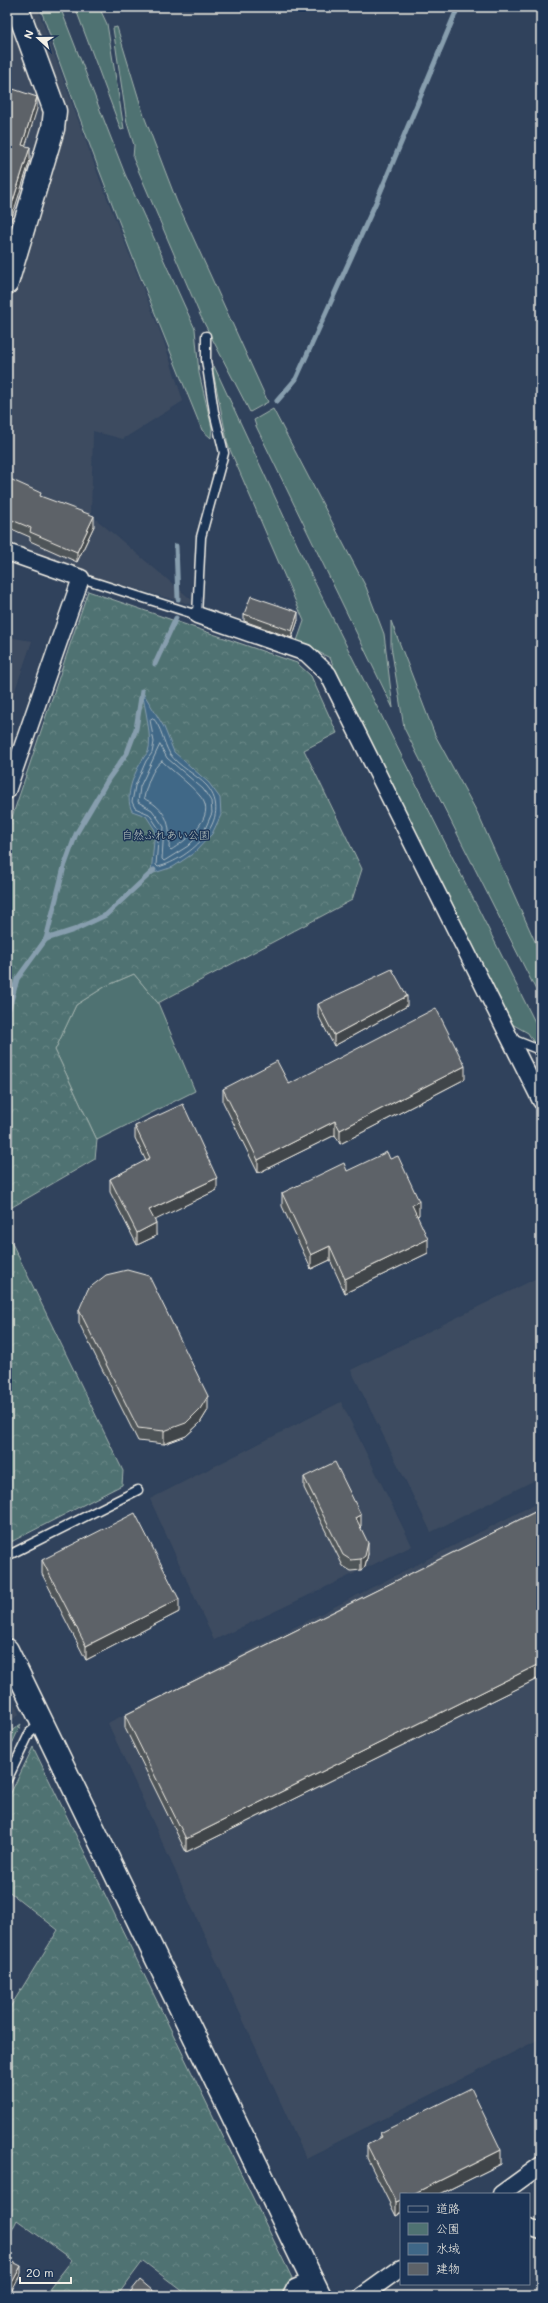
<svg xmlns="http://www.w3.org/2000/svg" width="548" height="2303" font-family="Mali,'Klee One',sans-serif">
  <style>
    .built { fill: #3e4c60 }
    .green { fill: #4f7272; stroke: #a2b2ad }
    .forest { fill: url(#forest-crowns); stroke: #a2b2ad }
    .water { fill: #3f6787; stroke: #879eae }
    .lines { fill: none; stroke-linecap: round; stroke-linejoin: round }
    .shore { stroke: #acbac1; stroke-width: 1 }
    .stream { stroke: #879eae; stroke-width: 5 }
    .lane-casing { stroke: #f4f1e8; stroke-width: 11 }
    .street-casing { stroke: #f4f1e8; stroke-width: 19 }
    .secondary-casing { stroke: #f4f1e8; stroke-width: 25 }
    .lane { stroke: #1d3557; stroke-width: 8 }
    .street { stroke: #1d3557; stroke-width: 16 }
    .secondary { stroke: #1d3557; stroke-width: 22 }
    .wall { fill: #505459; stroke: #f4f1e8 }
    .shaded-wall { fill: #414549; stroke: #f4f1e8 }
    .building { fill: #5d6268; stroke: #f4f1e8 }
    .labels { text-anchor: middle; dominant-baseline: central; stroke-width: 3; stroke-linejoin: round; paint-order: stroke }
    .park-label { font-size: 11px; fill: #bac5bf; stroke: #1d3557 }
  </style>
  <defs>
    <pattern id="forest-crowns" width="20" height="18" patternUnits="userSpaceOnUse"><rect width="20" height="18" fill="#4f7272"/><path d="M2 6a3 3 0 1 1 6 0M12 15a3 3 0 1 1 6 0" fill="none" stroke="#698786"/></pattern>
  </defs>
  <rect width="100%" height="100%" fill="#30425c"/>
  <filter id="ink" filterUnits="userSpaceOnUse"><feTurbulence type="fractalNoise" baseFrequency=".025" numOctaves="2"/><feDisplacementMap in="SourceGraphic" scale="8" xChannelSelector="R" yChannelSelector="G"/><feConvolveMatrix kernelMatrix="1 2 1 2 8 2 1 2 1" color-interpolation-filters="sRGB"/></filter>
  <g filter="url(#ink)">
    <!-- built -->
    <g class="built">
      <path d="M7,7H37L101,183L163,339L183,401L123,439L93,431L91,515L200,607L51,565L7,558Z"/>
      <path d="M7,637L32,641L7,713Z"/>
      <path d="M541,1276V1477L431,1532L351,1370Z"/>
      <path d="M341,1402L412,1546L214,1640L150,1499Z"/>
      <path d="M541,1501V2038L306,2158L108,1723Z"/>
      <path d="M7,1687L19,1714L7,1724Z"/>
    </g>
    <!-- green -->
    <g class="green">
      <path d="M40,7H60L125,174L195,329L199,373L212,428L211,438L202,430C145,290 89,149 40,7Z"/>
      <path d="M75,7H99L107,24L124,129L121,130Z"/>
      <path d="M117,27L144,116L177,202L268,402L250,412L200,315L133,158L134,145L127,123L113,28Z"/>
      <path d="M214,366L313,579L541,1034V1054L528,1033L512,1024L350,704L330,658L297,641L304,621L228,445L213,371Z"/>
      <path d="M273,409L366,587L384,634L393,708L256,426L254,420Z"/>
      <path d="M391,621L435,735L477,812L541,955V1000L404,728L391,646Z"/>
      <path d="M134,974L158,1003L195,1091L97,1140L55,1050L76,1005L106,986Z"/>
    </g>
    <!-- forest -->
    <g class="forest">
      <path d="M88,591L297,663L311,676L337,733L304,750L362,869L352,900L158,1003L134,974L106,986L76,1005L55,1050L97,1140L95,1159L7,1210V832Z"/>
      <path d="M7,1233L123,1471L122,1485L7,1544Z"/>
      <path d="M21,1724L7,1755V1734Z"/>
      <path d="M33,1747L292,2278L284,2296H189L143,2261L117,2296H44L72,2260L17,2220L7,2240V2008L9,2009L58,1930L7,1890V1801Z"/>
    </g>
    <!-- water -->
    <path class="water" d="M142,691L164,727L174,752L209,783L220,798L221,815L212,834L194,853L173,867L151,874L155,830L146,816L132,811C124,796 134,773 143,759C144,756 147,754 148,752C153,739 144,705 142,691Z"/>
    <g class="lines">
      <!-- shore -->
      <g class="shore">
        <path d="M153,718C162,728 163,742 170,754C179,767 196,774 207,786C235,819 190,859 158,867L156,865L159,829L149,814L135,808L132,802L135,786L146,761L152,753L154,742L150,720Z"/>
        <path d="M160,745L167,758L203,789L211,801L212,813L205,829L188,846L164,861L162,859L164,827L152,810L138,802L140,787Z"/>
        <path d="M162,761C172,771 199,791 204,802C213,820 184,842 171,850L169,848C170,831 170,817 155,805C152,802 147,801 144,798C146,788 152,767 162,761Z"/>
      </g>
      <!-- stream -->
      <g class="stream">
        <path d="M277,401L296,379L377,200L458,7"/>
        <path d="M176,546L178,599"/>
        <path d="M155,664L176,618"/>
        <path d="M46,939L74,930L106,915L154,870"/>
        <path d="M7,1016L17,979L46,939L64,867L76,834L109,778L127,753L136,729L142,691"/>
      </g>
      <defs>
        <g id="lane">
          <path d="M81,578L197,615L201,537L224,453L214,412L206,360V336"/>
          <path d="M512,1039L537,1049L541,1056"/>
          <path d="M7,1556L138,1490"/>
          <path d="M7,1780L30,1732L41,1723"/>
        </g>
        <g id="street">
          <path d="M7,552L81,578L7,791"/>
          <path d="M197,615L306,653L328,674L541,1101"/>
          <path d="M501,2194L541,2165"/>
          <path d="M529,2227L541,2231"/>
          <path d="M291,2296L295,2288L313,2280"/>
          <path d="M362,2296L401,2268"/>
        </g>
        <g id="secondary">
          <path d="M7,283L53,129L55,111L17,7"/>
          <path d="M7,1650L320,2296"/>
        </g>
      </defs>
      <!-- lane casing -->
      <use href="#lane" class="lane-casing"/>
      <!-- street casing -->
      <use href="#street" class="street-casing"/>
      <!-- secondary casing -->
      <use href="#secondary" class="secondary-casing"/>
      <!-- lane -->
      <use href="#lane" class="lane"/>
      <!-- street -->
      <use href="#street" class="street"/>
      <!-- secondary -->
      <use href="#secondary" class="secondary"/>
    </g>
    <!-- wall -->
    <g class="wall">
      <path d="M7,487L41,497L94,526L77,562L30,541V537L7,527Z"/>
      <path d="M244,614L298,620L292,638L244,621Z"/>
      <path d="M318,1004L407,1006L334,1046L318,1015Z"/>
      <path d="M465,1079L340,1144L335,1135L258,1173L223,1102V1089L289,1084Z"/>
      <path d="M135,1126L217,1190L154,1220L156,1236L137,1245L110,1192V1179L146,1161L135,1138Z"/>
      <path d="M347,1171L419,1215L417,1216L428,1253L345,1293L330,1260L311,1269L282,1206V1193Z"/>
      <path d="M79,1310L208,1410L200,1423L186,1436L164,1444L138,1441L79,1323Z"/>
      <path d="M304,1477L361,1526H360L368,1554L365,1567L361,1570L351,1571L343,1566L304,1488Z"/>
      <path d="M541,1509V1677L186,1852L125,1728V1715Z"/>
      <path d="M42,1560L179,1612L86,1660L42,1574Z"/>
      <path d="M380,2133L501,2164L396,2216L367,2158V2145L380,2139Z"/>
    </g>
    <!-- shaded-wall -->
    <g class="shaded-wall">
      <path d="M37,97V109L22,157V145Z"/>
      <path d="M30,147V160L7,233V220Z"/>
      <path d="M94,516V526L77,562V552Z"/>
      <path d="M298,612V620L292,638V631Z"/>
      <path d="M407,996V1006L334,1046V1035Z"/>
      <path d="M465,1066V1079L340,1144V1130Z"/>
      <path d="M335,1121V1135L258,1173V1160Z"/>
      <path d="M217,1178V1190L149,1223V1210Z"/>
      <path d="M419,1201V1215L412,1218V1205Z"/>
      <path d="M156,1223V1236L137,1245V1233Z"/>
      <path d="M428,1239V1253L345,1293V1279Z"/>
      <path d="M330,1246V1260L311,1269V1255Z"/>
      <path d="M208,1396V1410L200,1423L186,1436L164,1444V1431Z"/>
      <path d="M361,1515V1526L356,1528V1518Z"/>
      <path d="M368,1543V1554L365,1567L361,1570V1559Z"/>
      <path d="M179,1599V1612L86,1660V1646Z"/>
      <path d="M541,1663V1677L186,1852V1839Z"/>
      <path d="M501,2150V2164L440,2194H413Z"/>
      <path d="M401,2200V2213L396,2216V2202Z"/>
      <path d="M21,2266V2273L9,2296H7V2292Z"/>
    </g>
    <!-- building -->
    <g class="building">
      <path d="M7,87L37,97L22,145L30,147L7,220Z"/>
      <path d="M10,479L41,493L40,496L94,516L77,552L30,532L31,528L7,518V487Z"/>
      <path d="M251,596L298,612L292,631L244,614Z"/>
      <path d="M392,969L407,996L334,1035L318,1004Z"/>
      <path d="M436,1008L465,1066L340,1130L335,1121L258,1160L223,1089L277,1061L289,1084Z"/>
      <path d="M183,1104L217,1178L149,1210L156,1223L137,1233L110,1179L150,1158L135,1126Z"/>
      <path d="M387,1152L390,1159L398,1156L419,1201L412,1205L428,1239L345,1279L330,1246L311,1255L282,1193L344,1163L347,1171Z"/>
      <path d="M127,1270L149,1276L208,1396L200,1409L186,1423L164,1431L138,1428L79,1310L88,1289L106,1275Z"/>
      <path d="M335,1462L361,1515L356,1518L368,1543L365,1556L361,1559L351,1560L343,1555L304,1477Z"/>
      <path d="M541,1509V1663L186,1839L125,1715Z"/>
      <path d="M135,1513L179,1599L86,1646L42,1560Z"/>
      <path d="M471,2088L501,2150L413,2194H401V2200L396,2202L367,2145L382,2137L380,2133Z"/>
      <path d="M7,2259L21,2266L7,2292Z"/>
      <path d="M140,2280L153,2291L163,2296H127Z"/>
    </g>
  </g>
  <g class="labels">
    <!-- park labels -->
    <g class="park-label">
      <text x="166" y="834">自然ふれあい公園</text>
    </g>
  </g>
  <!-- margin -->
  <rect width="548" height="2303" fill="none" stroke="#1d3557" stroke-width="24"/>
  <rect x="12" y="12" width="524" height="2279" fill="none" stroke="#f4f1e8" stroke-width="1.5" filter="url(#ink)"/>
  <!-- legend -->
  <rect x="400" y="2193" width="130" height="92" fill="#1d3557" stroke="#738091"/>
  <rect x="408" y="2206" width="20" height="6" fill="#1d3557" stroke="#738091"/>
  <text x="436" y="2213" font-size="12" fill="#f4f1e8">道路</text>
  <rect x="408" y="2223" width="20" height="12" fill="#4f7272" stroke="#738091"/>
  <text x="436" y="2233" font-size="12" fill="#f4f1e8">公園</text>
  <rect x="408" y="2243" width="20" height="12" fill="#3f6787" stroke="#738091"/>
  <text x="436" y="2253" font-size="12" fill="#f4f1e8">水域</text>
  <rect x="408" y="2263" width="20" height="12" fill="#5d6268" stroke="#738091"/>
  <text x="436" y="2273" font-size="12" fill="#f4f1e8">建物</text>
  <!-- north arrow -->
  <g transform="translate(38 38) rotate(291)" stroke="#1d3557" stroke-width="3" paint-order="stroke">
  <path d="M0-3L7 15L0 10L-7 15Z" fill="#f4f1e8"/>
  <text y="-6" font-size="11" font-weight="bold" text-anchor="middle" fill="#f4f1e8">N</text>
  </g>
  <!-- scale -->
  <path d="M20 2277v6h51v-6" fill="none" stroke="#f4f1e8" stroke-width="2"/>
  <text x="26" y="2277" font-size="12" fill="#f4f1e8" stroke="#1d3557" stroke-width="3" paint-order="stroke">20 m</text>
</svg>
